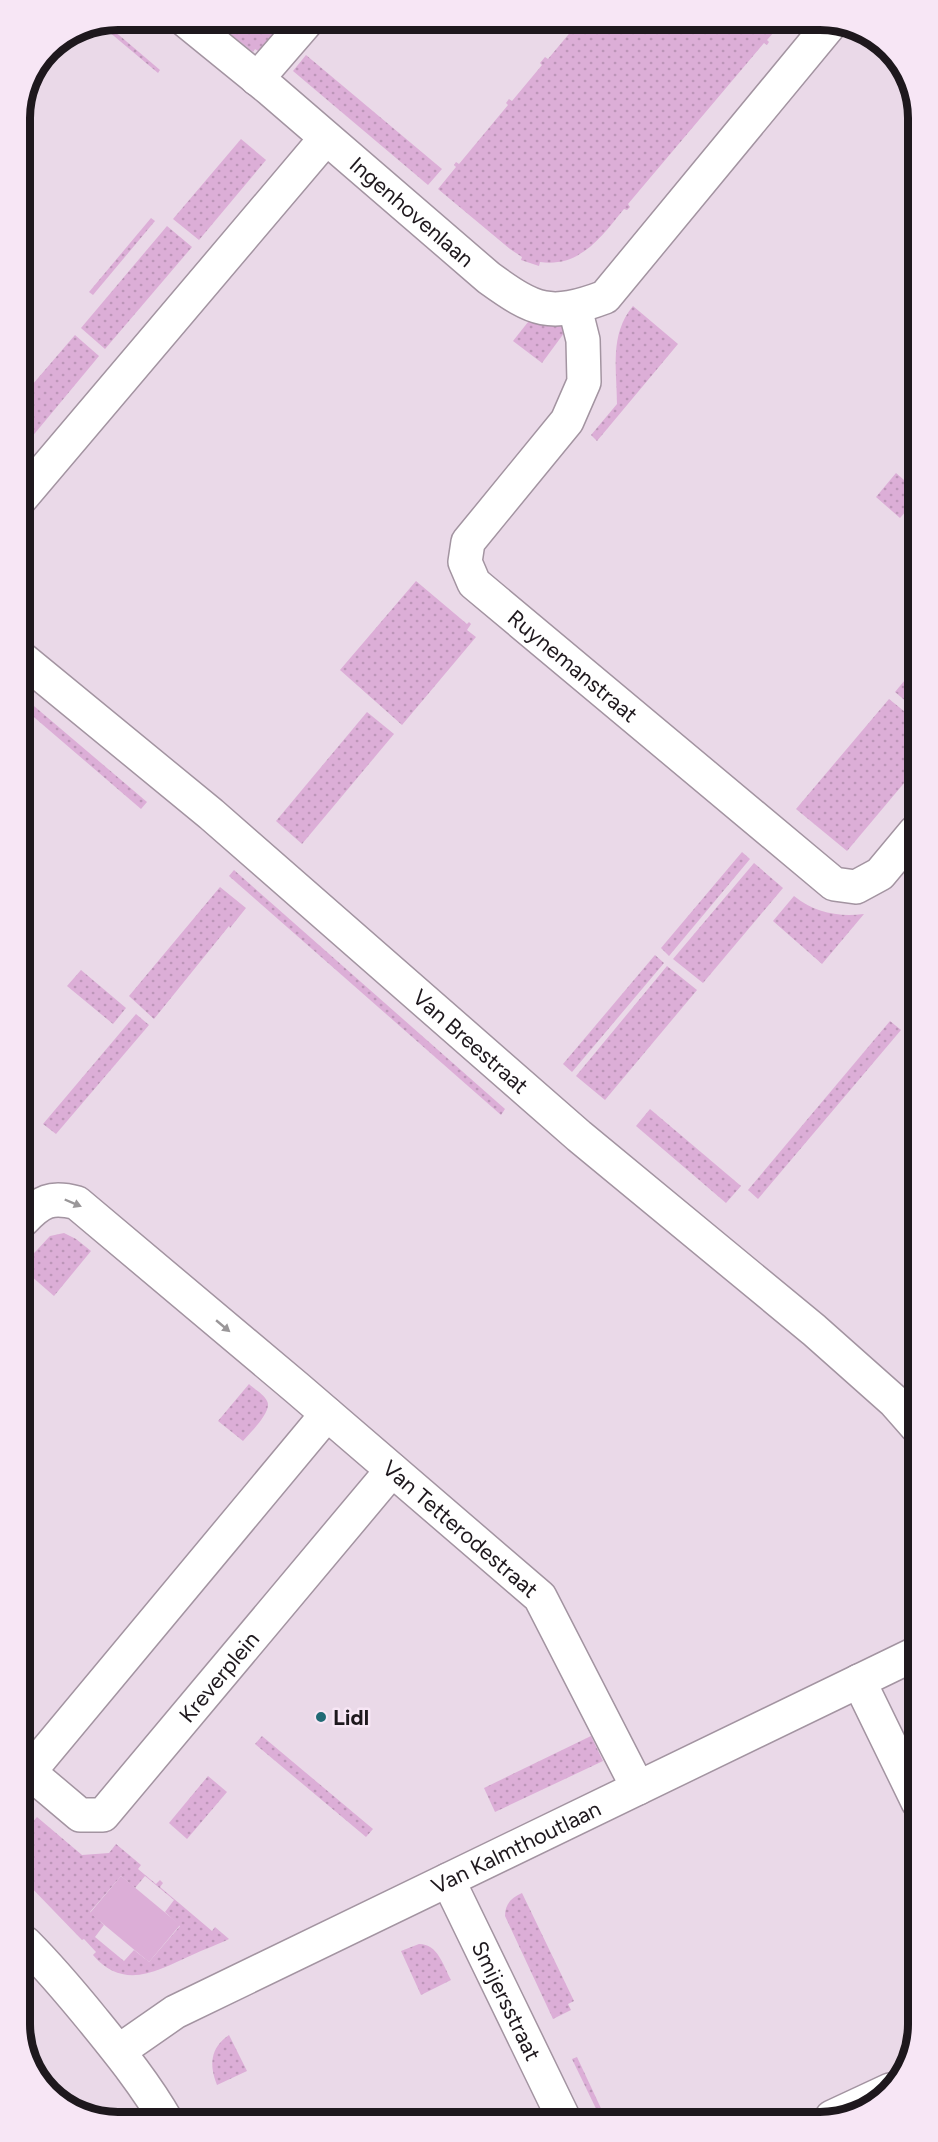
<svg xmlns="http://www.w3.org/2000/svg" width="938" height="2142" font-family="Figtree,sans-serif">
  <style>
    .grass { fill: url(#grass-dots); fill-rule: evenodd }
    .garden { fill: #dcaed7 }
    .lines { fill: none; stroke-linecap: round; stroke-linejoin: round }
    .street-casing { stroke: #a394a1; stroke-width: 36 }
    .street { stroke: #fff; stroke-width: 33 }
    .oneway { fill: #9a9799 }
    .poi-dot { fill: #216a75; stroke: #f7e6f5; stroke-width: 2 }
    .labels { text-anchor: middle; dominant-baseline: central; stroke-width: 5; stroke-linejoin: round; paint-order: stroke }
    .street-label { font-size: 22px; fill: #1e181d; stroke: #f7e6f5 }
    .poi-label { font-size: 22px; font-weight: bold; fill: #1e181d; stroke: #f7e6f5; text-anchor: start }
    .rim { fill: none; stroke: #1e181d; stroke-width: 8 }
  </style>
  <defs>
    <pattern id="grass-dots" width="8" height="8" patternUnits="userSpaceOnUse" patternTransform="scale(1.5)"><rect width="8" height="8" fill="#dcaed7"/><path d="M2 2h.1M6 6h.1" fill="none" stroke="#bc95b8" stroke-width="1.8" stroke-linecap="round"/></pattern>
  </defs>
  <rect width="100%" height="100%" fill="#ead9e8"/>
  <!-- grass -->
  <g class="grass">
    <path d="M213,20H276L280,26L258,51L255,49L253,52Z"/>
    <path d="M576,20H757L774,32L767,40L769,42L767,45L764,43L628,204L630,207L627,210L624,209C602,236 580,268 540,262L539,266L521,260L522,257L510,249L438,189L456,167L454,165L456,162L459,164L508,105L506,103L509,99L512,101L542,65L540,63L545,57L548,59L578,23Z"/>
    <path d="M106,24L160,70L158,73L102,26Z"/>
    <path d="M306,55L442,169L428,185L293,71Z"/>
    <path d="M241,139L266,160L199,240L173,219Z"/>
    <path d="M151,218L155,221L93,295L89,292Z"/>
    <path d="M167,226L192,247L105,349L81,328Z"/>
    <path d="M633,306L678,344L597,441L591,435L617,404C617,369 609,335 633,306Z"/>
    <path d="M532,317L570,325L542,363L513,341Z"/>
    <path d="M75,335L99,356L21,450L20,399Z"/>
    <path d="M896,473L912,487L914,486V516L907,510L900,518L876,497Z"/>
    <path d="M416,581L467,624L469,622L471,624L467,630L476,637L402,725L340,670Z"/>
    <path d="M915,668V709L895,692Z"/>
    <path d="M21,695L147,802L141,809L21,706Z"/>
    <path d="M889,699L915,720V770L847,851L796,809Z"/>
    <path d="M367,712L394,734L302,844L276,821Z"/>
    <path d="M742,852L750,859L669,956L661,948Z"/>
    <path d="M754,863L783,888L703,983L673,959Z"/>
    <path d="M234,870L505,1109L501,1115L229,876Z"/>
    <path d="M220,887L246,908L230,928L229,926L154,1019L129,996Z"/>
    <path d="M794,896C815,913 838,917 864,914L822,964L773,921Z"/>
    <path d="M655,955L664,963L572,1072L563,1064Z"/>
    <path d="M667,966L697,990L605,1100L576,1076Z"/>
    <path d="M81,970L126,1008L113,1024L67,986Z"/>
    <path d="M136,1014L149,1025L56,1134L43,1124Z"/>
    <path d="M890,1021L901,1030L758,1199L748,1190Z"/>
    <path d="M650,1109L741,1186L726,1203L636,1126Z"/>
    <path d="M64,1233L76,1239L91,1251L54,1296L23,1269V1265L50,1236Z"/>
    <path d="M249,1384C254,1389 264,1394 267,1401C273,1411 250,1433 243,1441L218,1421Z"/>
    <path d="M262,1736L373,1829L366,1837L255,1744Z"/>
    <path d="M591,1736L603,1761L495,1812L484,1788Z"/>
    <path d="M208,1776L227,1792L187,1839L169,1823Z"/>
    <path d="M37,1817L82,1855L109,1853L116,1844L141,1865L138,1869L156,1884L160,1880L163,1883L160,1887L212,1931L215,1927L229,1939C215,1946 204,1949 192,1955C157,1971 124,1991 93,1955L96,1952L84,1939L82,1940L24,1880V1832ZM121,1876L135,1888L145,1876L174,1900L165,1912L180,1926L149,1962L134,1950L124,1961L95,1937L104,1925L90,1912Z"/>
    <path d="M522,1893L574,2001L568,2004L571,2010L553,2019L505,1916C505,1904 511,1898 522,1893Z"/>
    <path d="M419,1944C438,1944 443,1965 451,1980L421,1995L401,1951Z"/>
    <path d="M229,2035L247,2071L217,2085C209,2065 210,2048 229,2035Z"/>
    <path d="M577,2057L606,2119H601L572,2059Z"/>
  </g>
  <!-- garden -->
  <path class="garden" d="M121,1876L180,1925L149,1962L90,1913Z"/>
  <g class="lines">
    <defs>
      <g id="street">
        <path id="s1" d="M185,20L271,90L489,278C535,311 549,318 605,297L832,22"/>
        <path d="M257,79L308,20"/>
        <path id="s2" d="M575,308L583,340L584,382L567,421L468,542L465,562L474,583L834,884L856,887L880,874L915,832"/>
        <path d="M21,498L326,138"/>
        <path id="s3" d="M21,658L211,814L579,1136L814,1330L895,1402L917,1427"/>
        <path id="s4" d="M23,1220C41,1201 51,1196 77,1203L297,1388L540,1597L638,1788"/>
        <path d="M859,1681L918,1802"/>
        <path id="s5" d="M29,1772L80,1815H103L392,1470"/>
        <path d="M24,1778L327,1414"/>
        <path id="s6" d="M448,1880L564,2119"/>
        <path d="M25,1943C49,1967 71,1993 93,2020C119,2052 146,2085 167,2122"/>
        <path id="s7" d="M119,2051L175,2012L917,1653"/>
        <path d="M832,2117L890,2090"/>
      </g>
    </defs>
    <!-- street casing -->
    <use href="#street" class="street-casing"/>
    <!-- street -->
    <use href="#street" class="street"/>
  </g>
  <!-- one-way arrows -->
  <defs><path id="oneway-solid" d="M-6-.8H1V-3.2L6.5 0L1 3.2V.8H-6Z" transform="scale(1.5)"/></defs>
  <g class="oneway">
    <use href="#oneway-solid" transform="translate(73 1203) rotate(23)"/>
    <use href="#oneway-solid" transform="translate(223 1326) rotate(40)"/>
  </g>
  <!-- markers -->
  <circle class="poi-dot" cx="321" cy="1717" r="6"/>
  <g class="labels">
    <!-- street labels -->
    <g class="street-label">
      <text stroke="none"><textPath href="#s1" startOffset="297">Ingenhovenlaan</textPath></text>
      <text stroke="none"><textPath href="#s2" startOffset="446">Ruynemanstraat</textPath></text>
      <text stroke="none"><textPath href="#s3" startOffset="591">Van Breestraat</textPath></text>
      <text stroke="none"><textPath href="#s4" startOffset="564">Van Tetterodestraat</textPath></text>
      <text stroke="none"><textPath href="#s5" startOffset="270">Kreverplein</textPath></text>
      <text stroke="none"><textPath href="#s7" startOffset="447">Van Kalmthoutlaan</textPath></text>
      <text stroke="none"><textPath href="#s6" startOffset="134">Smijersstraat</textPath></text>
    </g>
    <!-- poi labels -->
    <g class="poi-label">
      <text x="333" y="1717">Lidl</text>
    </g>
  </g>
  <!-- crop -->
  <path d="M0 0H938V2142H0ZM118 30H820A88 88 0 0 1 908 118V2024A88 88 0 0 1 820 2112H118A88 88 0 0 1 30 2024V118A88 88 0 0 1 118 30Z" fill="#f7e6f5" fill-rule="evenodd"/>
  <path class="rim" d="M118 30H820A88 88 0 0 1 908 118V2024A88 88 0 0 1 820 2112H118A88 88 0 0 1 30 2024V118A88 88 0 0 1 118 30Z"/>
</svg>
